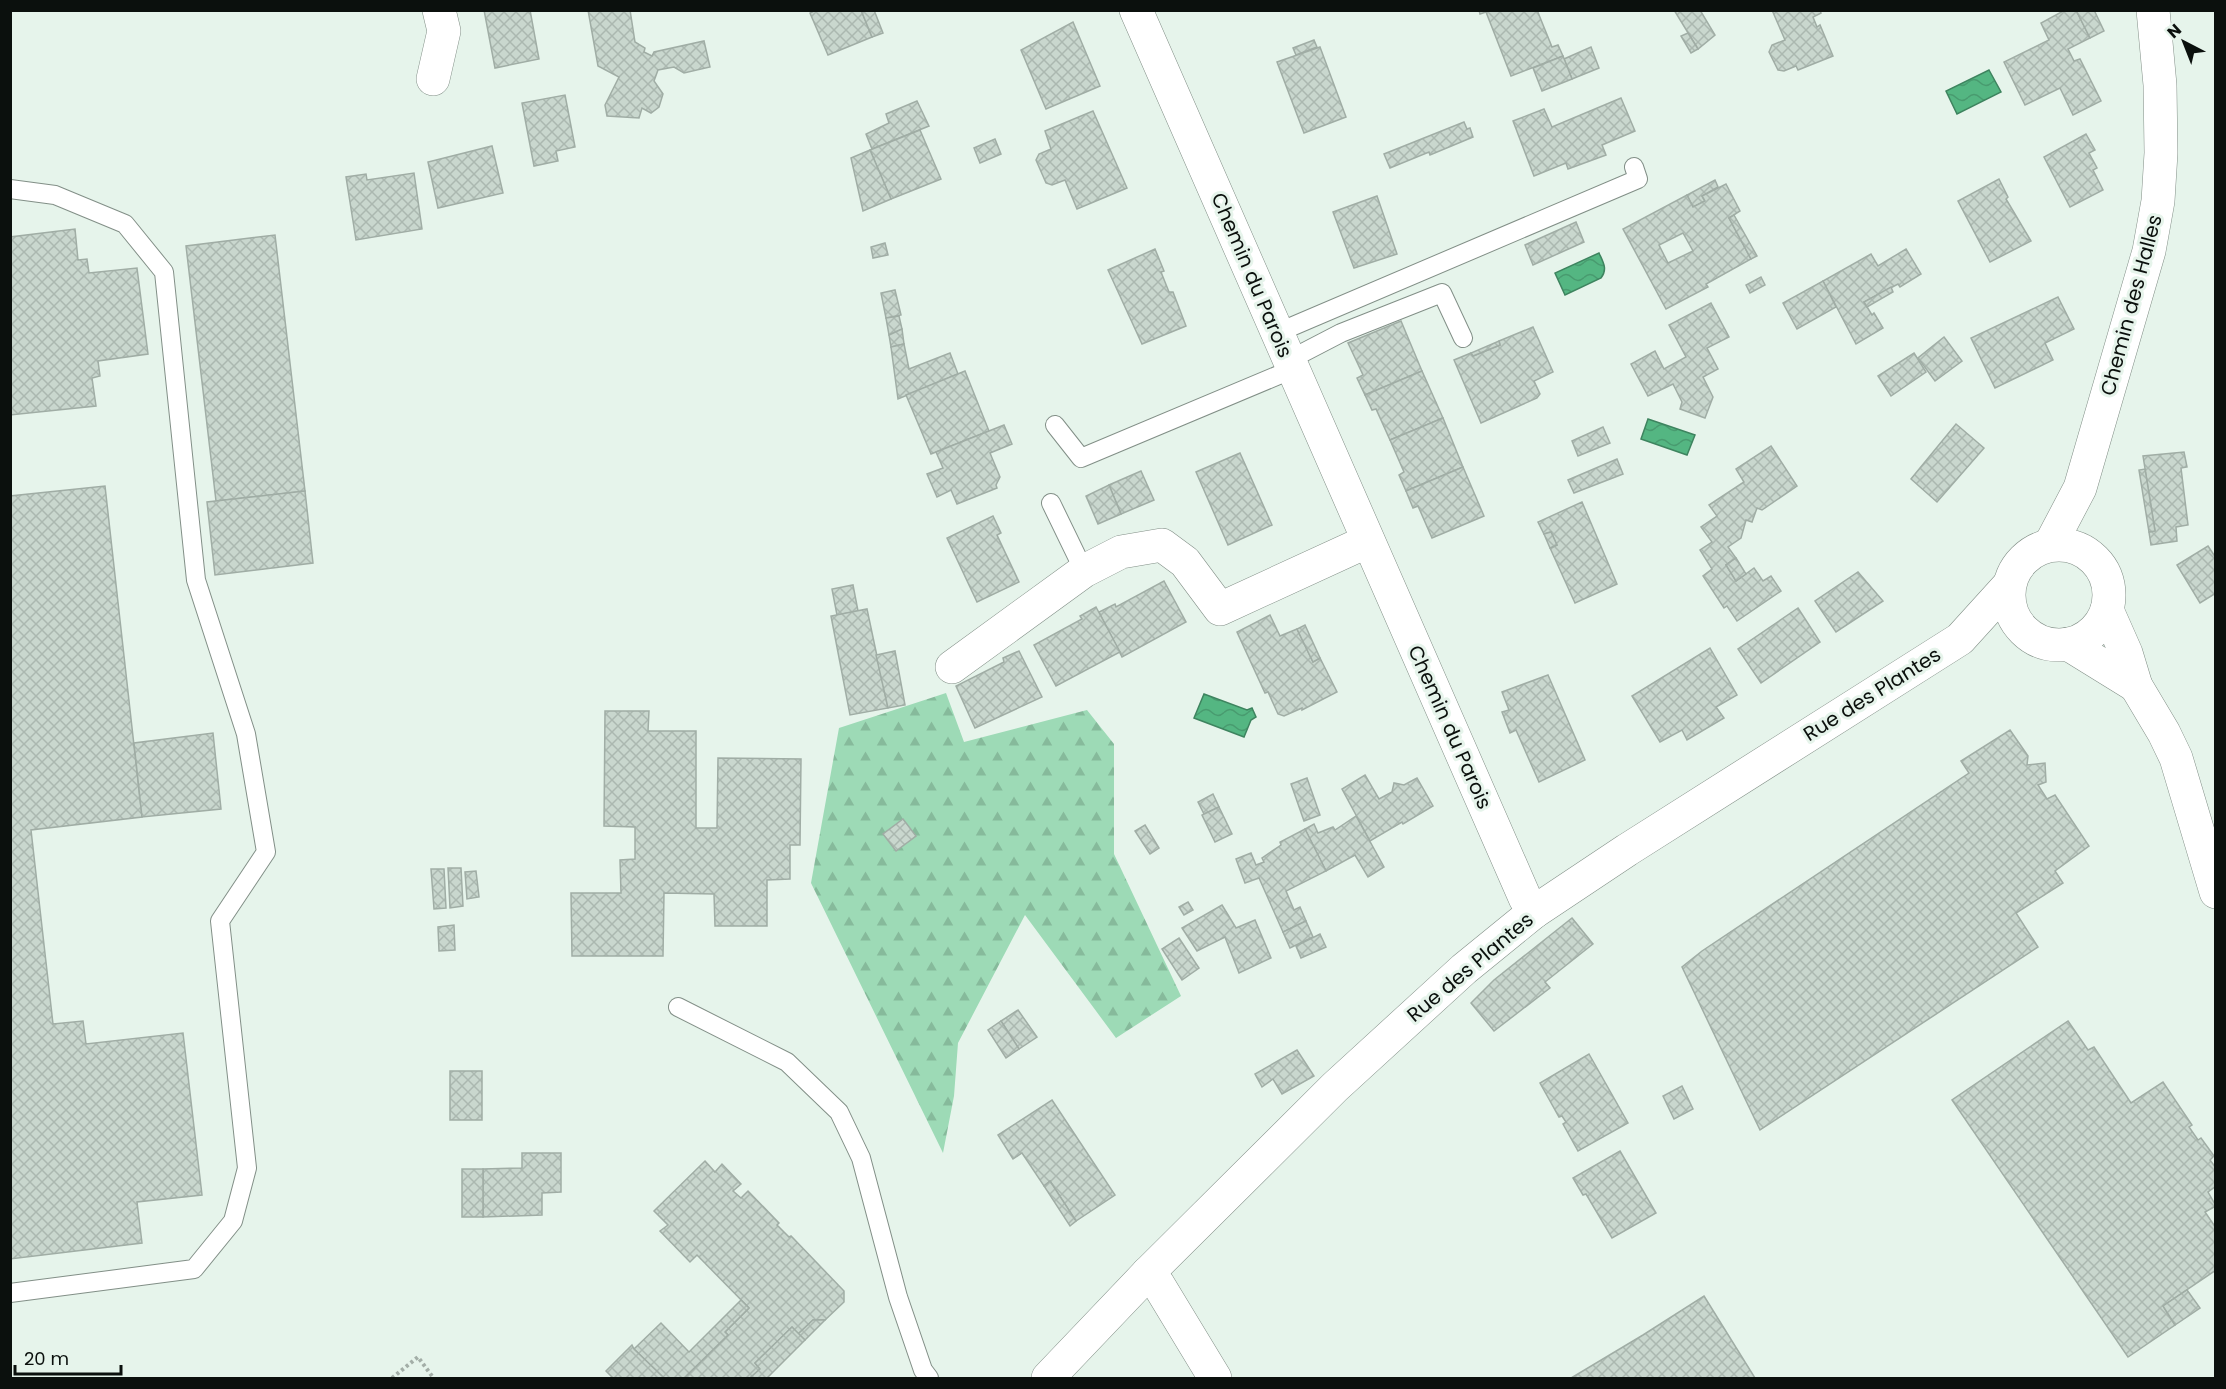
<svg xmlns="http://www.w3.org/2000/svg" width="2226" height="1389" font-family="Poppins,sans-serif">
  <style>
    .forest { fill: url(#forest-firs) }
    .water { fill: url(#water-waves); stroke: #3e845f; stroke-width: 1.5 }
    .building { fill: url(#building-cross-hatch); stroke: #a0ada5; stroke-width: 1.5; fill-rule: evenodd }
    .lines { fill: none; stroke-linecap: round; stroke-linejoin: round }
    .lane-casing { stroke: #828f87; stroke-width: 20 }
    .street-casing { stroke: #828f87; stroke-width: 34 }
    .path { stroke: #a3aea7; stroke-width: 4; stroke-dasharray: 3 3; stroke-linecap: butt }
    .lane { stroke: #fff; stroke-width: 18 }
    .street { stroke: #fff; stroke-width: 33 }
    .labels { text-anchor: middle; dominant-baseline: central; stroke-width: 6; stroke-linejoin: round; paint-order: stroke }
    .street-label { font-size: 20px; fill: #0b100d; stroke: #e6f4eb }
  </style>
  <defs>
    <pattern id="forest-firs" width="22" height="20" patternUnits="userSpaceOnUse" patternTransform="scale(1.5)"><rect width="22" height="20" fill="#9ddab6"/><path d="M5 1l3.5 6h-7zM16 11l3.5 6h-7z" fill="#86ba9b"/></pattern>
    <pattern id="water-waves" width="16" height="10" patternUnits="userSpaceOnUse" patternTransform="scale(1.5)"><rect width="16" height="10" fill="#54b682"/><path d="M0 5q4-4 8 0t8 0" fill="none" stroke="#489b6f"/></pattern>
    <pattern id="building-cross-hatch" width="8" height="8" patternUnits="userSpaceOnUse" patternTransform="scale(1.5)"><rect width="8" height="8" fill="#c9d7ce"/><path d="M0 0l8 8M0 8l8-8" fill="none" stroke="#abb8b0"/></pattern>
  </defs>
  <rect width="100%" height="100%" fill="#e6f4eb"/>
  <!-- forest -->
  <path class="forest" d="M946,693L964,742L1087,710L1114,744V854L1181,996L1116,1038L1025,915L958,1043L954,1096L943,1153L811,883L839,728Z"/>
  <!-- water -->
  <g class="water">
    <path d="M1989,70L2001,92L1957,114L1946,91Z"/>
    <path d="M1599,253C1603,262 1608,269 1601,278L1565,295L1555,273Z"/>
    <path d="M1648,419L1695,435L1687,455L1641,439Z"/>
    <path d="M1204,694L1247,710L1252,708L1256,717L1251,720L1244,737L1194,718Z"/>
  </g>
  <!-- building -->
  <g class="building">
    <path d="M484,10H530L539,59L495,68Z"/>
    <path d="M588,10H630L635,42L645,48L644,52L652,56L654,52L704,41L710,67L684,73L674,67L658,70L654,81L663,94L659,107L651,113L642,108L639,118L607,116L605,105L619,77L598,66Z"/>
    <path d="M816,10H861L872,37L828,55L810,13Z"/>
    <path d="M861,10H874L883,33L872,37Z"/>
    <path d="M1479,10H1537L1552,47L1558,45L1563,56L1511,76L1486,12L1480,14Z"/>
    <path d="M1674,10H1700L1715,35L1698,49Z"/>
    <path d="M1772,10H1820L1821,13L1813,17L1817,27L1820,25L1833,56L1798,70L1796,66L1784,71L1778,70L1769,52L1772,45L1785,40Z"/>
    <path d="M2065,10H2076L2090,38L2068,49L2074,61L2080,59L2101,101L2073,115L2060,88L2025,105L2004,62L2049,40L2041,23Z"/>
    <path d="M2076,10H2094L2104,31L2090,38Z"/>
    <path d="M1073,22L1100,86L1046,109L1021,50Z"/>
    <path d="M1688,33L1698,49L1691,53L1681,36Z"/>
    <path d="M1314,40L1317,47L1296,55L1293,48Z"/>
    <path d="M1320,47L1346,117L1304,133L1277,62Z"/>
    <path d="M1591,47L1599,68L1572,79L1564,59Z"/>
    <path d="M1563,56L1572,79L1542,91L1533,68Z"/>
    <path d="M565,95L575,147L556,151L558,161L534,166L522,103Z"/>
    <path d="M1621,98L1635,131L1602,145L1606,155L1568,169L1566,163L1534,176L1513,121L1544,109L1552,127Z"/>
    <path d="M917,101L929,126L872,149L866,134L889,123L886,114Z"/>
    <path d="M1093,111L1127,188L1077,209L1065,180L1052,185L1046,183L1036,160L1039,154L1051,149L1045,131Z"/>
    <path d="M1464,122L1467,129L1470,128L1473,137L1430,155L1429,152L1390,168L1384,154Z"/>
    <path d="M920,130L941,179L891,199L870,150Z"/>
    <path d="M2086,134L2095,150L2089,153L2097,168L2093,170L2103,190L2070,207L2044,157Z"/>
    <path d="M995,139L1001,154L980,163L974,148Z"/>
    <path d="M492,146L503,193L438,208L428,162Z"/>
    <path d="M870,150L891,199L863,211L851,158Z"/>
    <path d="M414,173L422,229L356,240L346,177L366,174L367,180Z"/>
    <path d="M1999,179L2008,197L2006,199L2031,241L1990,262L1958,201Z"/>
    <path d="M1715,180L1718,187L1702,196L1705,201L1693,207L1687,195Z"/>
    <path d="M1726,184L1740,211L1729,218L1751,259L1706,284L1708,287L1666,309L1623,229L1687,195L1693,207L1705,201L1702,196ZM1683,233L1693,251L1668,263L1659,245Z"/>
    <path d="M1377,196L1397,254L1354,268L1333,212Z"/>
    <path d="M1734,215L1757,256L1751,259L1729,218Z"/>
    <path d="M1576,222L1584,242L1533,265L1525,245Z"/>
    <path d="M75,229L78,260L87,259L89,273L137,268L148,354L98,361L100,376L92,378L96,406L10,415V237Z"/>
    <path d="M275,235L305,491L216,501L186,246Z"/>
    <path d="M885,243L888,255L873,258L871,247Z"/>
    <path d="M1155,249L1164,271L1161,272L1169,292H1173L1186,326L1142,344L1108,270Z"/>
    <path d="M1906,249L1921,274L1900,287L1898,284L1864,302L1872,315L1874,313L1883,328L1856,344L1823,281L1871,254L1878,266Z"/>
    <path d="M1761,277L1765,285L1750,293L1746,285Z"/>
    <path d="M1823,281L1836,307L1797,329L1783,303Z"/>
    <path d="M1891,287L1893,292L1867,307L1864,302Z"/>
    <path d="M895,290L901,315L886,318L881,293Z"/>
    <path d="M2058,297L2074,329L2045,343L2053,360L1995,388L1971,338Z"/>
    <path d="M1711,303L1729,337L1707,348L1718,369L1703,377L1713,397L1705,418L1680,409L1682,402L1673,384L1648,396L1631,364L1655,351L1664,369L1686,357L1669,325Z"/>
    <path d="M899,316L902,329L889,335L886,318Z"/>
    <path d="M1401,321L1422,371L1365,395L1357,378L1363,375L1348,343Z"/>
    <path d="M1533,327L1553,372L1534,381L1540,394L1537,398L1481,423L1454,360L1471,353L1473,356L1500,345L1499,341Z"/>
    <path d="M902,329L904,344L891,347L889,335Z"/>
    <path d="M1944,337L1962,361L1935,381L1918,358Z"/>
    <path d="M1499,341L1500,345L1473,356L1471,353Z"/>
    <path d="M904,344L909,369L950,353L958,374L898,399L891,347Z"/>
    <path d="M1914,353L1926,372L1891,396L1878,376Z"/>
    <path d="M965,371L989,431L931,454L906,395Z"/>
    <path d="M1422,371L1443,418L1390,440L1376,409L1372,410L1365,395Z"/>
    <path d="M1443,418L1463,467L1406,491L1399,475L1404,472L1390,440Z"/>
    <path d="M1956,424L1984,448L1937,502L1911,479Z"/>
    <path d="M1004,425L1012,444L990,453L1000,477L996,485L997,488L957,504L951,490L937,497L927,474L943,468L936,452Z"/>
    <path d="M1603,427L1610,443L1578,456L1572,441Z"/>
    <path d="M1771,446L1797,486L1762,510L1757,508L1752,522L1746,520L1741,538L1728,547L1736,558L1726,565L1736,581L1754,568L1763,581L1771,576L1781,591L1737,621L1727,606L1724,608L1703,576L1712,569L1700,550L1712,542L1701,527L1717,516L1709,505L1744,482L1736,469Z"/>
    <path d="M2184,452L2187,467L2181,468L2188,525L2176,527L2177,541L2151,545L2149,532L2155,531L2143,456Z"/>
    <path d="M1240,453L1272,525L1228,545L1196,472Z"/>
    <path d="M1617,459L1623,474L1574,493L1568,480Z"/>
    <path d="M1463,467L1484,516L1432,538L1418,506L1413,508L1406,491Z"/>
    <path d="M2145,469L2155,531L2149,532L2139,470Z"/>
    <path d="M1141,471L1154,500L1121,514L1109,485Z"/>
    <path d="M1109,485L1121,514L1098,524L1086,496Z"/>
    <path d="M105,486L142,817L31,830L53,1024L83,1021L86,1044L183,1033L202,1195L137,1202L142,1243L10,1259V496Z"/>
    <path d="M305,491L313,563L215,575L207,502Z"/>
    <path d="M1582,502L1617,584L1575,603L1550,548L1557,545L1551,532L1544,534L1538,522Z"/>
    <path d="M993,516L1001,533L997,535L1019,582L977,602L947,538Z"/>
    <path d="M1551,532L1557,545L1550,548L1544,534Z"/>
    <path d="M2208,546L2216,558V593L2200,603L2177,565Z"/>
    <path d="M1736,558L1746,574L1736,581L1726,565Z"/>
    <path d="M1858,572L1883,601L1836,632L1815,601Z"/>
    <path d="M1164,581L1186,622L1122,657L1099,612L1115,604L1116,607Z"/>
    <path d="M853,585L858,611L837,615L832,589Z"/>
    <path d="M1096,607L1120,652L1056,686L1034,645L1082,619L1080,616Z"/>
    <path d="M1798,608L1820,642L1761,683L1738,649Z"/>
    <path d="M867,609L888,708L850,715L831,616Z"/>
    <path d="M1270,615L1280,636L1297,629L1313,662L1320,658L1337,692L1302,710V708L1284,716L1278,714L1268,692L1265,693L1237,632Z"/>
    <path d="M1305,625L1320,658L1313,662L1297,629Z"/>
    <path d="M1710,648L1737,695L1716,707L1724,718L1687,740L1682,730L1660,742L1632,696Z"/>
    <path d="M895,651L905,705L888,708L876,655Z"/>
    <path d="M1019,651L1042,697L975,728L956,686L1004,662L1003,658Z"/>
    <path d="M1548,675L1585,760L1539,782L1516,730L1510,733L1502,712L1509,710L1502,692Z"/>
    <path d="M605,711H649L648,731H696V828H717L718,758L801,759L800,845H790V879L767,880V926H715L714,894L664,893L663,956H572L571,893H621L620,860L635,859V827L604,826Z"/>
    <path d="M2010,730L2028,756L2027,765L2045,763L2046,782L2038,785L2047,799L2055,795L2089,846L2055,871L2063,883L2016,913L2038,947L1760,1130L1682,967L1702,951L1969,773L1961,761Z"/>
    <path d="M213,733L221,809L142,817L134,743Z"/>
    <path d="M1365,775L1379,799L1392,792L1394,783L1404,785L1417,778L1433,806L1403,824L1402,822L1370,841L1342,789Z"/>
    <path d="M1307,778L1320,815L1304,821L1291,784Z"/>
    <path d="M1213,794L1219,807L1204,814L1198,802Z"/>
    <path d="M1219,807L1232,834L1215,842L1202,815Z"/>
    <path d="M1356,816L1384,867L1368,877L1355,855L1326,871L1305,829L1314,824L1318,833L1333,827L1335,830Z"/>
    <path d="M903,819L916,836L896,851L883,834Z"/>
    <path d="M1145,825L1159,848L1150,854L1135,831Z"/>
    <path d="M1305,829L1326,871L1286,891L1294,910L1300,907L1306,921L1283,932L1259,878L1245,883L1236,859L1251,853L1256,865L1264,862L1262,858L1281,845L1280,842Z"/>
    <path d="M448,868H461L463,906L450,908Z"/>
    <path d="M431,869H444L446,908L434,909Z"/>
    <path d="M476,871L479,897L467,899L465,872Z"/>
    <path d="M1188,902L1193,910L1184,915L1179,907Z"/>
    <path d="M1222,905L1236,928L1255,920L1271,958L1239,973L1225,937L1197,951L1182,928Z"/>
    <path d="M1572,918L1593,944L1545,982L1550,988L1494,1031L1471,1003L1494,980Z"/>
    <path d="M1306,921L1313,937L1290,948L1283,932Z"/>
    <path d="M454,925L455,950L439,951L438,927Z"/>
    <path d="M1320,934L1326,947L1301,958L1296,946Z"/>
    <path d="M1179,938L1199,968L1182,980L1162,949Z"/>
    <path d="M1018,1010L1037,1037L1019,1049L1001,1021Z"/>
    <path d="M1001,1021L1019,1049L1006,1058L988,1030Z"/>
    <path d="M2068,1021L2088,1050L2094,1047L2131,1103L2163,1082L2192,1125L2189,1127L2198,1140L2201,1138L2214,1156L2210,1160L2216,1168V1186L2208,1192L2216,1206L2205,1212L2216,1228V1270L2163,1306L2175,1325L2128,1357L1952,1100Z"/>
    <path d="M1297,1050L1314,1076L1282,1094L1273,1079L1262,1087L1255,1074Z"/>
    <path d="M1589,1054L1628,1123L1578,1151L1563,1124L1566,1122L1562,1116L1559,1117L1540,1083Z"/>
    <rect x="450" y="1071" width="32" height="49"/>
    <path d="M1682,1086L1693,1109L1674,1119L1663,1096Z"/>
    <path d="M1052,1100L1115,1195L1076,1221L1050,1181L1044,1186L1022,1153L1013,1159L998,1135Z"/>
    <path d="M1620,1151L1656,1213L1612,1238L1586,1194L1583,1195L1573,1178Z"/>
    <path d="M522,1153H561V1192L542,1193V1215L483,1217V1169L522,1168Z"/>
    <path d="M705,1161L715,1172L722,1164L741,1184L733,1191L741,1198L748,1191L779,1223L777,1225L789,1237L791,1236L844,1291V1302L825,1320H813L798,1334L792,1327L755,1363L760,1369L750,1378H684L728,1335L725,1332L749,1308L697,1255L690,1262L660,1231L668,1225L654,1211Z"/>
    <rect x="462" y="1169" width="21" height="48"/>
    <path d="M1050,1181L1076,1221L1070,1226L1044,1186Z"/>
    <path d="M2187,1290L2200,1308L2175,1325L2163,1306Z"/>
    <path d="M1704,1296L1755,1378H1571L1643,1335Z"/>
    <path d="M741,1300L749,1308L725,1332L728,1335L684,1378H664L634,1349L661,1323L689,1352Z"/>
    <path d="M813,1320H825L805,1340L798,1334Z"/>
    <path d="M792,1327L805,1340L767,1378H750L760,1369L755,1363Z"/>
    <path d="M632,1345L634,1349L664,1378H613L606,1371Z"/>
  </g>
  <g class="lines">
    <defs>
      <g id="lane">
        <path d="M10,189L55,195L125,224L164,272L196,580L246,734L266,852L220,921L247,1168L233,1221L194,1269L10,1293"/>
        <path d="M1279,332L1638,179L1634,167"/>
        <path d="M1289,360L1341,333L1442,293L1463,338"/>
        <path d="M1055,425L1081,458L1293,369"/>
        <path d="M1051,503L1084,571"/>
        <path d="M678,1007L787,1062L839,1112L861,1158L898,1297L923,1370L929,1378"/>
      </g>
      <g id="street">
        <path d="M1136,10L1525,898L1534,912"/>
        <path d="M433,79L444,31L439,10"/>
        <path d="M2050,545L2080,488L2149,251L2158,201L2161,153L2160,85L2153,10"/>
        <circle cx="2059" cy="595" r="50"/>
        <path d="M2107,610L2126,653L2136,686L2164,733L2176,758L2216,892"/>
        <path d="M2068,644L2136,686"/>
        <path d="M952,667L1084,571L1121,552L1162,545L1185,562L1220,609L1368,541"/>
        <path d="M1148,1273L1158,1284L1215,1378"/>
        <path d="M1048,1378L1148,1273L1335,1087L1464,969L1534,912L1627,850L1960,639L2009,585"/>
      </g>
    </defs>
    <!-- lane casing -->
    <use href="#lane" class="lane-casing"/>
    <!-- street casing -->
    <use href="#street" class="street-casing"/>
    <!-- path -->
    <path class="path" d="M392,1378L418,1357L432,1376L431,1378"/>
    <!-- lane -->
    <use href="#lane" class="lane"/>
    <!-- street -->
    <use href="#street" class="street"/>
  </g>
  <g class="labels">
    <!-- street labels -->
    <g class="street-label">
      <text transform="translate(1252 275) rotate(67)">Chemin du Parois</text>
      <text transform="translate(2131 305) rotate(-75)">Chemin des Halles</text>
      <text transform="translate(1872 694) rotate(-32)">Rue des Plantes</text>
      <text transform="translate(1450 727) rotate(66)">Chemin du Parois</text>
      <text transform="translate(1470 967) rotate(-40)">Rue des Plantes</text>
    </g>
  </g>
  <!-- border -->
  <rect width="2226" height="1389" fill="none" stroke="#0b100d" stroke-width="24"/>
  <!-- north arrow -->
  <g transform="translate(2184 42) rotate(318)" stroke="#e6f4eb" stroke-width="4.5" paint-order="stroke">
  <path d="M0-4.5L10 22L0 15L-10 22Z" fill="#0b100d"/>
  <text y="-9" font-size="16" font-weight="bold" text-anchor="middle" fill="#0b100d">N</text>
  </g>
  <!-- scale -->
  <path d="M15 1365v9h106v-9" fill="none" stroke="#0b100d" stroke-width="3"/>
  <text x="24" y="1365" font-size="18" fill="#0b100d" stroke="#e6f4eb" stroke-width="4.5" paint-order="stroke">20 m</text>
</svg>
